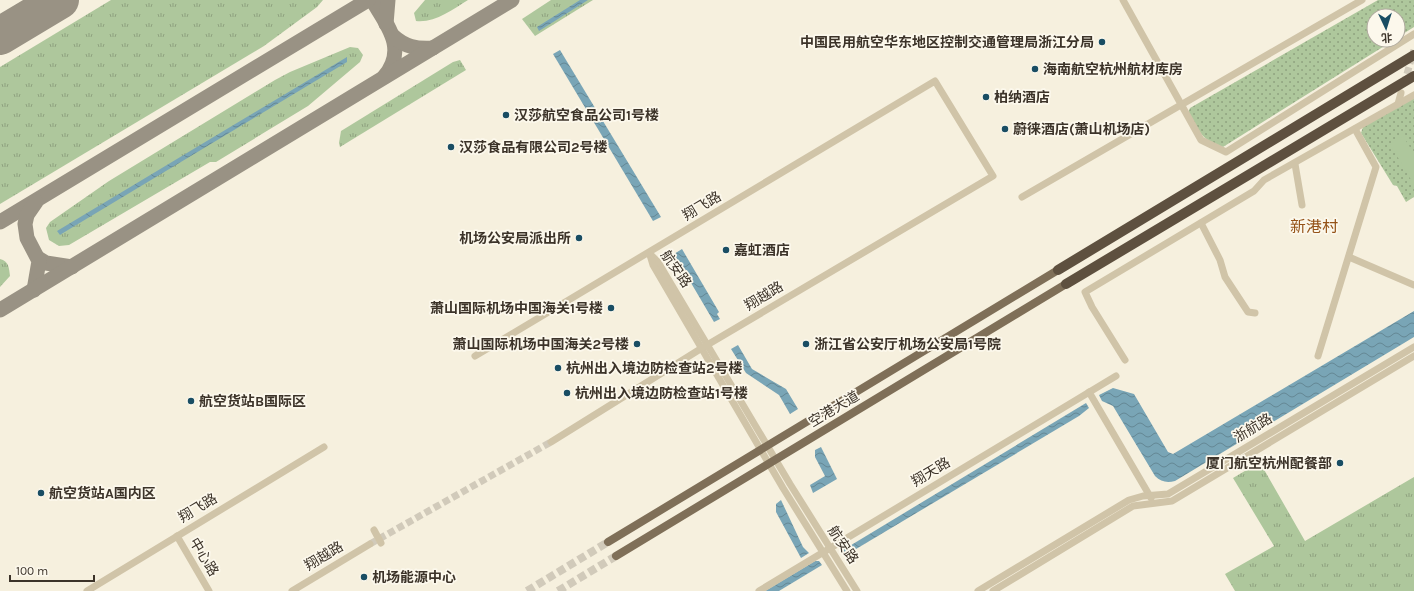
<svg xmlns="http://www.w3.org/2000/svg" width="1414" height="591" font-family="Karla,'Noto Sans SC',sans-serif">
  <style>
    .grass { fill: url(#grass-tufts) }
    .park { fill: url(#park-dots) }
    .pitch { fill: #aec79c }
    .water { fill: url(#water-waves) }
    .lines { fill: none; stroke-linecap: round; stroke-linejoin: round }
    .taxiway { stroke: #999284; stroke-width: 15 }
    .runway { stroke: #999284; stroke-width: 38 }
    .minor-tunnel { stroke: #d1caba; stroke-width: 7; stroke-dasharray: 7 3.5; stroke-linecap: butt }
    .major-tunnel { stroke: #d1caba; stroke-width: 8; stroke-dasharray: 8 4; stroke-linecap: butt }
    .minor { stroke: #d0c4a8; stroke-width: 7 }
    .major { stroke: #7f6f58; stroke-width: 8 }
    .highway { stroke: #5e503f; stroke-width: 10 }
    .poi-dot { fill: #194d63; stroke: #fcf8ec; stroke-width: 1.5 }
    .labels { text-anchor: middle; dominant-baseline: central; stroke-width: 3.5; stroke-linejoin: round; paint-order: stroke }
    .poi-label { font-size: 14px; font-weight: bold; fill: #3c3329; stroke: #fcf8ec; text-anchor: start }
    .street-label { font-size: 14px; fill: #3c3329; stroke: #fcf8ec }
    .quarter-label { font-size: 16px; fill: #955318; stroke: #fcf8ec }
  </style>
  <defs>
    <pattern id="grass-tufts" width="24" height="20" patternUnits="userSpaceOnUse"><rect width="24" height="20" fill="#aec79c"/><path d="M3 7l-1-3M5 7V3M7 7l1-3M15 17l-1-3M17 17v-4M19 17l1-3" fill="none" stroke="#8fa27f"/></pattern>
    <pattern id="park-dots" width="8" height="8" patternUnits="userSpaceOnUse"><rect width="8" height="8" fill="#aec79c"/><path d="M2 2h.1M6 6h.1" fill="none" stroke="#8fa27f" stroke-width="1.8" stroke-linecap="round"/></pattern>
    <pattern id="water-waves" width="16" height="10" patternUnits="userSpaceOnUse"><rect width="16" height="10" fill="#79a5b6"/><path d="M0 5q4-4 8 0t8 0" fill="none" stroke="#648794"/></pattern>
  </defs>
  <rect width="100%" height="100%" fill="#f6f0de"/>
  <!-- grass -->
  <g class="grass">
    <path d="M111,0H323L317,7L264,46L0,204V67Z"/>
    <path d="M425,0H468C452,10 435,23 416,21L414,13Z"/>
    <path d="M551,0H593L535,36L522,19Z"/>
    <path d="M350,47L358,48L363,55L360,62L308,106L216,162H210L69,245L59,246L49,240L46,228L50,222L109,181L275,80L290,72Z"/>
    <path d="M460,60L466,70L340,147L339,143L341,131L453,62Z"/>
    <path d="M0,259C9,261 9,268 10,276L0,287Z"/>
    <path d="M1255,465L1262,466L1305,541L1414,477V591H1235L1225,574L1274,546L1233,478Z"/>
  </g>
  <!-- park -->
  <g class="park">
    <path d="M1378,0H1414V27L1398,37V16H1374V40H1394L1223,147C1202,141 1199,131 1188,113L1190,108Z"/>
    <path d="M1414,97V197L1406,202L1397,186L1393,185L1361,133L1363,127Z"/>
  </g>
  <!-- pitch -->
  <path class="pitch" d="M1403,136L1414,154V185L1390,144Z"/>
  <!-- water -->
  <g class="water">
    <path d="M580,0H588L539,31L537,27Z"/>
    <path d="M560,50L661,217L653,221L553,54Z"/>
    <path d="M347,57V62L63,233L60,235L57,231Z"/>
    <path d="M682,249L719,312L717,314L720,319L714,322L674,254Z"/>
    <path d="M1414,311V337L1175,481C1167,483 1161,482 1155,476L1113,406L1102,401L1099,395L1113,388L1134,394L1168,452L1173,454Z"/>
    <path d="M738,345L752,369L786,389L798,409L790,414L779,395L746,373L731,349Z"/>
    <path d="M1086,403L1089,408L1079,416L846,555L843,550Z"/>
    <path d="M821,447L837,479L813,493L810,485L825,476L815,457V450Z"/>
    <path d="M781,500L803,547L809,553L801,558L776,512V504Z"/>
    <path d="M815,561H819L822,565L779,591H765Z"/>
  </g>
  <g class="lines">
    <!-- taxiway -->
    <g class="taxiway">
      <path d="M372,0C387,25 408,49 384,77"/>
      <path d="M386,24L388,0"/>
      <path d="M392,35C405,47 416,49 433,48"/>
      <path d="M0,222L368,0"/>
      <path d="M38,258L46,263L72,267"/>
      <path d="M34,290L39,261L27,238L25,224L27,215L36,202"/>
      <path d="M0,310L512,0"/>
    </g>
    <!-- runway -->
    <path class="runway" d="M0,36L60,0"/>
    <!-- minor-tunnel -->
    <g class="minor-tunnel">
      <path d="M1404,84L1414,50"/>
      <path d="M370,544L551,442"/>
    </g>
    <!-- major-tunnel -->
    <g class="major-tunnel">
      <path d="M527,591L608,542"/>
      <path d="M558,591L616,556"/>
    </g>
    <!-- minor -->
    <g class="minor">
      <path d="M1123,0L1201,140L1226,152L1414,34"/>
      <path d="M1398,104L1401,93"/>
      <path d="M1295,164L1302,205"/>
      <path d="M1022,197L1362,0"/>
      <path d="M1201,223L1220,260L1225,277L1248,312L1255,313"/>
      <path d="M649,253L658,262L790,484L857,591"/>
      <path d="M650,255L653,265L783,488L847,591"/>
      <path d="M1349,257L1414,285"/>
      <path d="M475,356L935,81L993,176L702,348L551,442"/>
      <path d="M1318,356L1376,167L1355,129"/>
      <path d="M1125,360L1092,307L1085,292L1254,191L1264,180L1414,95"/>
      <path d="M1089,392L1151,498"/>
      <path d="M374,530L381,543"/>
      <path d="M177,536L209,591"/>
      <path d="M87,591L324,447"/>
      <path d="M292,591L370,544"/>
      <path d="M759,591L1116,376"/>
      <path d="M978,591L1129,500L1143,496L1168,494L1414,347"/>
      <path d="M993,591L1133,506L1172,501L1414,356"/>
    </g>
    <!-- major -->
    <g class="major">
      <path d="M608,542L1058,270"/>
      <path d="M616,556L1066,284"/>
    </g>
    <!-- highway -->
    <g class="highway">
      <path d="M1058,270L1414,55"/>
      <path d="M1066,284L1414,76"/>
    </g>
  </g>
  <!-- markers -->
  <g class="poi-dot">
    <circle cx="1102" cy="42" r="4"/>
    <circle cx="1035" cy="69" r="4"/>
    <circle cx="986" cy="97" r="4"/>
    <circle cx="506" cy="115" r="4"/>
    <circle cx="1005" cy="129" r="4"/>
    <circle cx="451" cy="147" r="4"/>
    <circle cx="579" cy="238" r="4"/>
    <circle cx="726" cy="250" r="4"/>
    <circle cx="611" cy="308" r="4"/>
    <circle cx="637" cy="344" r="4"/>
    <circle cx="806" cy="344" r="4"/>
    <circle cx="558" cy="368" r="4"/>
    <circle cx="567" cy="393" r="4"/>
    <circle cx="191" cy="401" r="4"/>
    <circle cx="1340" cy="463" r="4"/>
    <circle cx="41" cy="493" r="4"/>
    <circle cx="364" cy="577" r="4"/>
  </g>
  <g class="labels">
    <!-- poi labels -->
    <g class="poi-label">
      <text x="1094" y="42" text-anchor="end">中国民用航空华东地区控制交通管理局浙江分局</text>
      <text x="1043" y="69">海南航空杭州航材库房</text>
      <text x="994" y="97">柏纳酒店</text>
      <text x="514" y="115">汉莎航空食品公司1号楼</text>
      <text x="1013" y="129">蔚徕酒店(萧山机场店)</text>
      <text x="459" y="147">汉莎食品有限公司2号楼</text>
      <text x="571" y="238" text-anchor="end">机场公安局派出所</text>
      <text x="734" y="250">嘉虹酒店</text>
      <text x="603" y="308" text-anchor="end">萧山国际机场中国海关1号楼</text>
      <text x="629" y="344" text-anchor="end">萧山国际机场中国海关2号楼</text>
      <text x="814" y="344">浙江省公安厅机场公安局1号院</text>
      <text x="566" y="368">杭州出入境边防检查站2号楼</text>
      <text x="575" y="393">杭州出入境边防检查站1号楼</text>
      <text x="199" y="401">航空货站B国际区</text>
      <text x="1332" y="463" text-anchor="end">厦门航空杭州配餐部</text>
      <text x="49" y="493">航空货站A国内区</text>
      <text x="372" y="577">机场能源中心</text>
    </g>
    <!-- street labels -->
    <g class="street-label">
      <text transform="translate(702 206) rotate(-31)">翔飞路</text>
      <text transform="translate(676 269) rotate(55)">航安路</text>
      <text transform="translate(764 296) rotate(-31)">翔越路</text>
      <text transform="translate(834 409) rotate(-31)">空港大道</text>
      <text transform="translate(1253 428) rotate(-31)">浙航路</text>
      <text transform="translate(931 472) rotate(-31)">翔天路</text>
      <text transform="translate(198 508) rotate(-31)">翔飞路</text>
      <text transform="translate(843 545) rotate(56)">航安路</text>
      <text transform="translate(324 556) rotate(-31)">翔越路</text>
      <text transform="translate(204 557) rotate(59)">中心路</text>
    </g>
    <!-- quarter labels -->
    <g class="quarter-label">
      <text x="1314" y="226">新港村</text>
    </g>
  </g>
  <!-- north arrow -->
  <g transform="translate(1386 28) rotate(176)"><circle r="19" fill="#fcf8ec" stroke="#afa99e"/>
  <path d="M0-3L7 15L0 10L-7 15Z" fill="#194d63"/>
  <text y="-6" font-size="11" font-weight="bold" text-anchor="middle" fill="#3c3329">北</text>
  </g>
  <!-- scale -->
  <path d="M10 575v6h84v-6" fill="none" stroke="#3c3329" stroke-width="2"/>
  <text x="16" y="575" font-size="12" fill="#3c3329" stroke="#fcf8ec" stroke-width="3" paint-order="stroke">100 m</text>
</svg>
